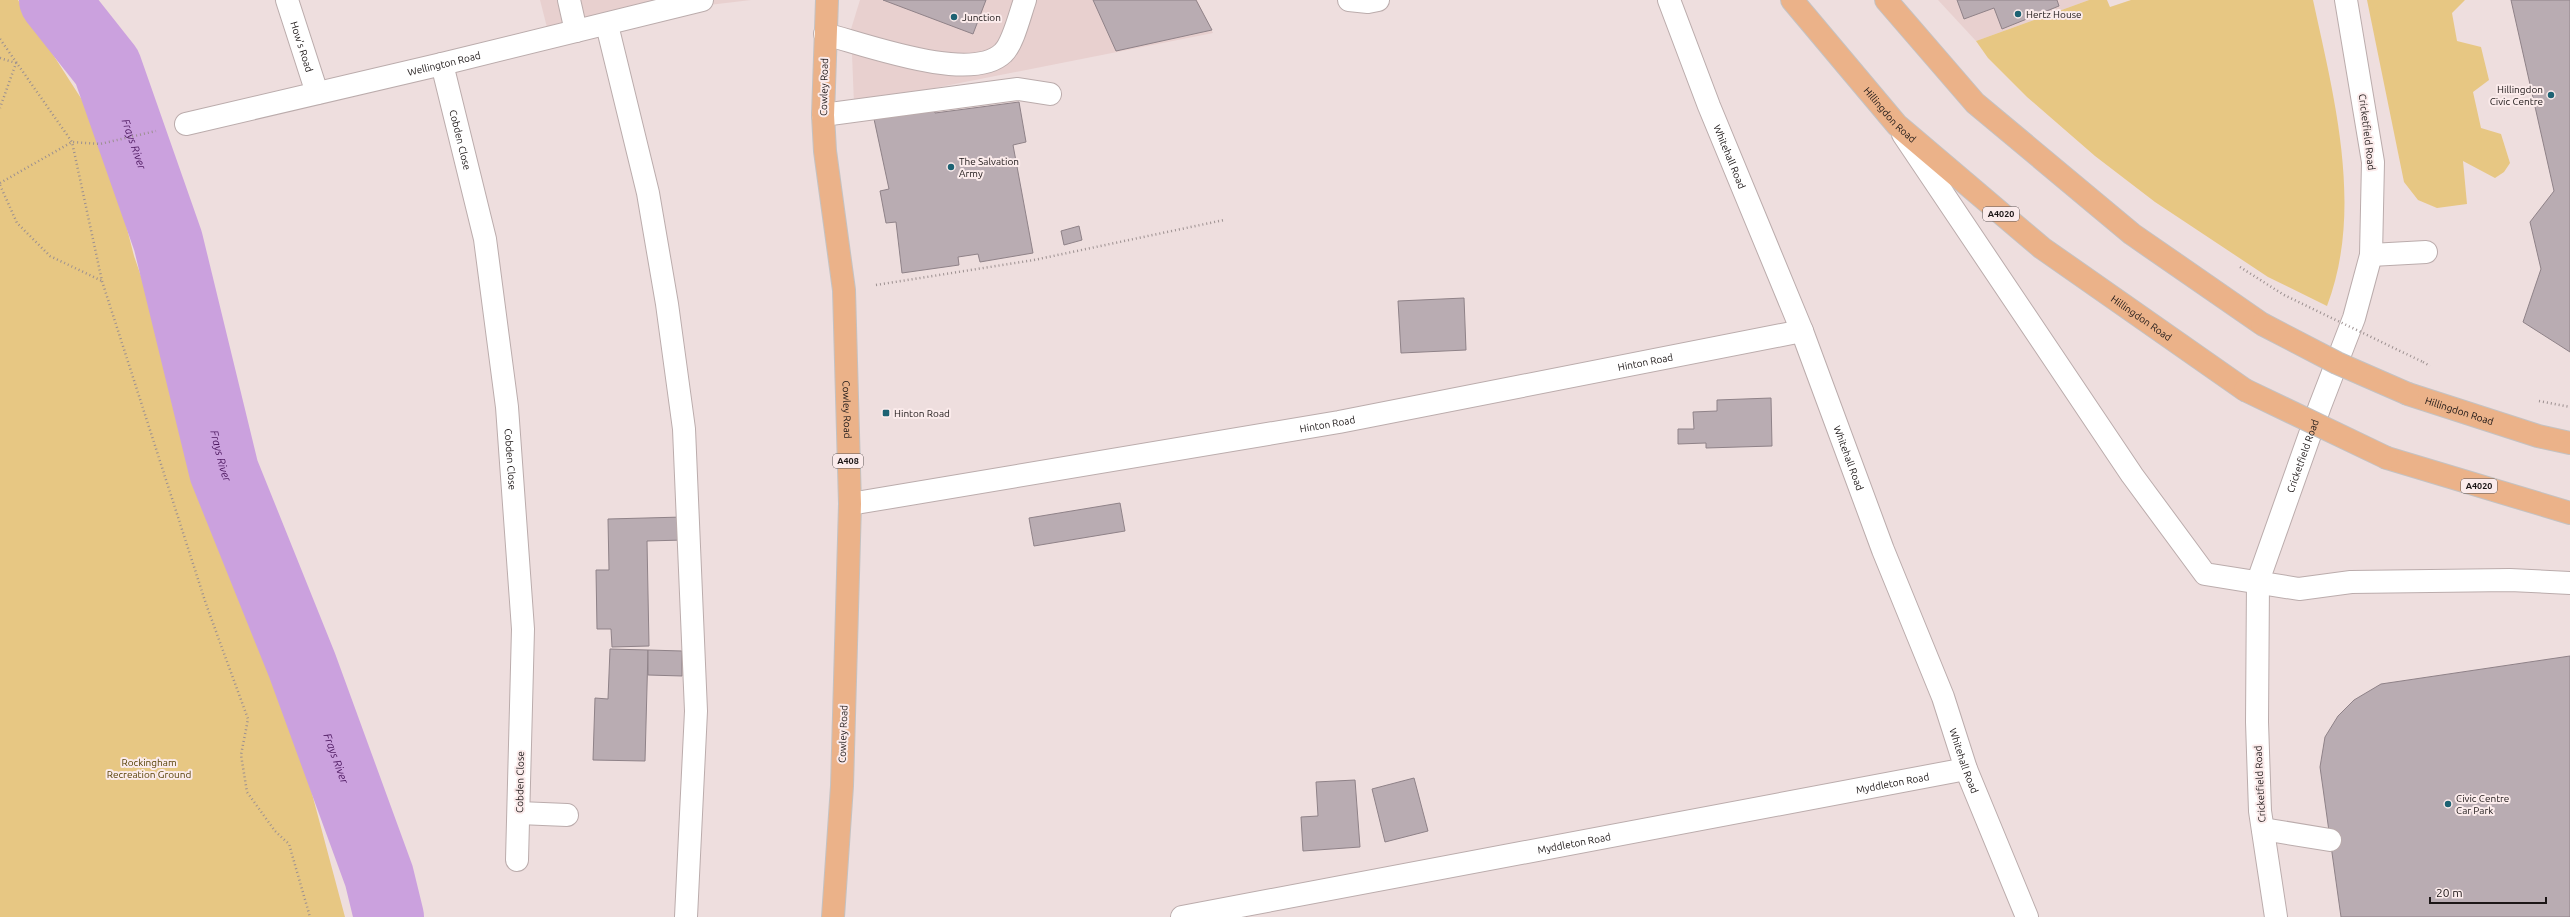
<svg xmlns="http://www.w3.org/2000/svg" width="2570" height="917" font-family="Ubuntu,sans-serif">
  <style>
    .built { fill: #e8d0cf }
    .green { fill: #e7c783 }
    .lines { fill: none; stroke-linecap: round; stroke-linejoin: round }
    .river { stroke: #cba1de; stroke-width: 70 }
    .building { fill: #b9acb2; stroke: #8f8288 }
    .minor-casing { stroke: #bbacac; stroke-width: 24 }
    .major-casing { stroke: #c4c2c2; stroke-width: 24 }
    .path { stroke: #9c9090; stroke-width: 2.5; stroke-dasharray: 1 3; stroke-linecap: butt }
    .minor { stroke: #fff; stroke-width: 22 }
    .major { stroke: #ebb289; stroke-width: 22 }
    .major-bridge-casing { stroke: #c4c2c2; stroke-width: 24; stroke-linecap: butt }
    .path-bridge { stroke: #9c9090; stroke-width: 2.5; stroke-dasharray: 1 3; stroke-linecap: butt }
    .major-bridge { stroke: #ebb289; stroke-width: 22 }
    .poi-dot { fill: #1d6273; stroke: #fbebeb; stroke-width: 1.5 }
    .labels { text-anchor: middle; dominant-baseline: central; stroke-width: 4; stroke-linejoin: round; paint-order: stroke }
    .shield { fill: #fbebeb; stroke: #5f5656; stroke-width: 1 }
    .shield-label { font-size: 9px; font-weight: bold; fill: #1c1616 }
    .poi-label { font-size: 10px; fill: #1c1616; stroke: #fbebeb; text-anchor: start }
    .street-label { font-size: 10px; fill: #1c1616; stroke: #fbebeb }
    .park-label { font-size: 10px; fill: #574107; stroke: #fbebeb }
    .water-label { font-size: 11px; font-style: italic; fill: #4d1860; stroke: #fbebeb }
  </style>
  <rect width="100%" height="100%" fill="#eedede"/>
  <!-- built -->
  <g class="built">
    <path d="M540,0H751L709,5L552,47Z"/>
    <path d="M860,0H1197L1213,33L854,104L851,29Z"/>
    <path d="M1938,0H2089L1976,41Z"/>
  </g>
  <!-- green -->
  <g class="green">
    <path d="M0,0H18L102,131L134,256L185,404L236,580L276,680L307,775L345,917H0Z"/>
    <path d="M2089,0H2107L2110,7L2131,0H2313C2334,97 2364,209 2327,306L2268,277L2155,202L2095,156L2027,97L1988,58L1976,41Z"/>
    <path d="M2367,0H2465L2452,13L2457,41L2481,47L2489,80L2473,92L2481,128L2501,134L2510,163L2504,172L2495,178L2463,161L2467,204L2437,208L2418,200L2404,182Z"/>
  </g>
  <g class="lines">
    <!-- river -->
    <path class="river" id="s1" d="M54,0L107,67L168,241L224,471L302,665L379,876L389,917"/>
  </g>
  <!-- building -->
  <g class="building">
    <path d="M883,0H986L973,34Z"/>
    <path d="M1093,0H1196L1212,30L1116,51Z"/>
    <path d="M1957,0H2057L2059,6L2002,29L1994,8L1964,19Z"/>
    <path d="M2511,0H2570V352L2523,322L2541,269L2530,222L2554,191Z"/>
    <path d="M1019,102L1026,142L1013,145L1033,253L980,262L978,254L958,257L959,265L902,273L896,222L886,223L880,191L889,189L874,119L934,109L935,113Z"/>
    <path d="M1079,226L1082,240L1064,245L1061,231Z"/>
    <path d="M1464,298L1466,350L1401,353L1398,301Z"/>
    <path d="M1771,398L1772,446L1706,448V443L1678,444V429H1694L1693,412L1717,411V400Z"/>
    <path d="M1120,503L1125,531L1034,546L1029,518Z"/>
    <path d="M683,517V540L647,541L649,646L612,647L611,629H597L596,570H609L608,519Z"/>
    <path d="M610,649L648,650L645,761L593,760L595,698L608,699Z"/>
    <path d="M648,650L682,651V676L648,675Z"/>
    <path d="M2570,656V917H2341L2320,767L2325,737L2338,716L2354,700L2381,684Z"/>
    <path d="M1414,778L1428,831L1385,842L1372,789Z"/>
    <path d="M1355,780L1360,847L1303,851L1301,817L1318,816L1316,782Z"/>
  </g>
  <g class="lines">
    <defs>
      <g id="minor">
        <path id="s2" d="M287,0L317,93"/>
        <path d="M569,0L576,31"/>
        <path d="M1349,0L1368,2L1378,0"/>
        <path id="s3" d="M1669,0L1709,106L1802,331L1883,550L1943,697L1966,769L2027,917"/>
        <path d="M607,25L648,193L667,304L684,429L696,711L686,917"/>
        <path d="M825,34C864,44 971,84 1003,53C1013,44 1020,14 1025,0"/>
        <path id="s4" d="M442,64L485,239L507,407L523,629L517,860"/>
        <path d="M823,115L1018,89L1050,94"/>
        <path id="s5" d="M186,124L442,64L702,0"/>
        <path d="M1903,134L2132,475L2205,574L2299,589L2351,582L2510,580L2570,583"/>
        <path d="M2371,255L2426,252"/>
        <path id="s6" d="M850,504L1339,422L1802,331"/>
        <path d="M519,813L567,815"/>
        <path d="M2263,829L2330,840"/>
        <path id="s7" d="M1182,917L1966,769"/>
        <path id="s8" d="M2276,917L2260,811L2257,722L2258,581L2320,406L2354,318L2371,255L2373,162L2346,0"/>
      </g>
      <g id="major">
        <path id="s9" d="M827,0L823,115L825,151L844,290L850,504L842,786L833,917"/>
        <path id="s10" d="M1792,0L1897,125L2042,248L2245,390"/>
        <path d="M1886,0L1975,103L2132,234L2262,324"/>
        <path id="s11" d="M2408,394L2538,436L2570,443"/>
        <path d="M2387,458L2570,513"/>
      </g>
    </defs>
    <!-- minor casing -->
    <use href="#minor" class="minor-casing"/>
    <!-- major casing -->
    <use href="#major" class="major-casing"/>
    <!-- path -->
    <g class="path">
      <path d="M0,39L72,142L102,281L206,604L248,719L241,755L247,792L275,831L289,844L310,917"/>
      <path d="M0,58L16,63L0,108"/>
      <path d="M0,183L72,142L100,144L156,131"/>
      <path d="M0,185L17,223L50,256L102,281"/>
      <path d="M2240,267L2284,295"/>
      <path d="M876,285L1034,260L1224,220"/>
      <path d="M2423,362L2430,366"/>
      <path d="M2539,401L2570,407"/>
    </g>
    <!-- minor -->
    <use href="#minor" class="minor"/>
    <!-- major -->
    <use href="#major" class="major"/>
    <defs>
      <g id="major-bridge">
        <path d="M2262,324L2337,363L2408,394"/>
        <path d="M2245,390L2387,458"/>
      </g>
    </defs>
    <!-- major-bridge casing -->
    <use href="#major-bridge" class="major-bridge-casing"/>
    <!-- path-bridge -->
    <path class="path-bridge" d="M2284,295L2423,362"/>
    <!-- major-bridge -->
    <use href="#major-bridge" class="major-bridge"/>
  </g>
  <!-- markers -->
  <g class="poi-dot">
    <circle cx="2018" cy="14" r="4"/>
    <circle cx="954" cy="17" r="4"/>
    <circle cx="2551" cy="95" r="4"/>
    <circle cx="951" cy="167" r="4"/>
    <rect x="882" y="409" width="8" height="8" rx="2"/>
    <circle cx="2448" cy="804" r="4"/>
  </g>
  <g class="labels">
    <!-- shield labels -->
    <g class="shield">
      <rect x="1983" y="207" width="36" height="14" rx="3"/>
      <rect x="833" y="454" width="30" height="14" rx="3"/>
      <rect x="2461" y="479" width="36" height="14" rx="3"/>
    </g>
    <g class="shield-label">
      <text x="2001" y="214">A4020</text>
      <text x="848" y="461">A408</text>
      <text x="2479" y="486">A4020</text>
    </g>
    <!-- poi labels -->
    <g class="poi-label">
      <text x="2026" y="14">Hertz House</text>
      <text x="962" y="17">Junction</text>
      <text x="2543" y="89" text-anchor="end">Hillingdon<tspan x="2543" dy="12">Civic Centre</tspan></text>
      <text x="959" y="161">The Salvation<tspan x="959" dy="12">Army</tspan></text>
      <text x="894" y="413">Hinton Road</text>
      <text x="2456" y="798">Civic Centre<tspan x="2456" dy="12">Car Park</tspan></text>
    </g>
    <!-- street labels -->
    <g class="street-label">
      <text stroke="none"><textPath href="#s2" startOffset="49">How's Road</textPath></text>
      <text stroke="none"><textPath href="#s5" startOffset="265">Wellington Road</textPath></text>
      <text transform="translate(824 87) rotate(-89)">Cowley Road</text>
      <text stroke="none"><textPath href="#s10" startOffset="151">Hillingdon Road</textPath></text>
      <text transform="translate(2367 132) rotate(83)">Cricketfield Road</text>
      <text stroke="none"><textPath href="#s4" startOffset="78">Cobden Close</textPath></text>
      <text stroke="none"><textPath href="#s3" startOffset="168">Whitehall Road</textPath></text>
      <text stroke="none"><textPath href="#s10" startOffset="475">Hillingdon Road</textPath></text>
      <text stroke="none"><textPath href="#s6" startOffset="808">Hinton Road</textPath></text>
      <text stroke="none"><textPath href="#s9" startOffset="411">Cowley Road</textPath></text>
      <text stroke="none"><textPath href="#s11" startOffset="54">Hillingdon Road</textPath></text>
      <text stroke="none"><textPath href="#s6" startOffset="484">Hinton Road</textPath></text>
      <text stroke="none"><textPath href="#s8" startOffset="470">Cricketfield Road</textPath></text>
      <text stroke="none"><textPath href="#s3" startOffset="492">Whitehall Road</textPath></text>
      <text stroke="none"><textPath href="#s4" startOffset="402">Cobden Close</textPath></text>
      <text transform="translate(843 734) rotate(-88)">Cowley Road</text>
      <text stroke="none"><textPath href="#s3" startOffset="816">Whitehall Road</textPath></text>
      <text transform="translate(520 782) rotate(-89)">Cobden Close</text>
      <text stroke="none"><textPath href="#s7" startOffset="723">Myddleton Road</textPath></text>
      <text transform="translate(2260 784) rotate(-93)">Cricketfield Road</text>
      <text stroke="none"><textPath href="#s7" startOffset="399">Myddleton Road</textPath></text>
    </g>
    <!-- park labels -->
    <g class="park-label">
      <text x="149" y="762">Rockingham<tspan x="149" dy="12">Recreation Ground</tspan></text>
    </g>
    <!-- water labels -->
    <g class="water-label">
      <text stroke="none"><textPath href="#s1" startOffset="167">Frays River</textPath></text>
      <text stroke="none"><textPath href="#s1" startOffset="491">Frays River</textPath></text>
      <text stroke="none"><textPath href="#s1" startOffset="815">Frays River</textPath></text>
    </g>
  </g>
  <!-- scale -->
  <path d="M2430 897v6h116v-6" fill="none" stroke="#1c1616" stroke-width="2"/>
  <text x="2436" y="897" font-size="12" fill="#1c1616" stroke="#fbebeb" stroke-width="3" paint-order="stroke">20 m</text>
</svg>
